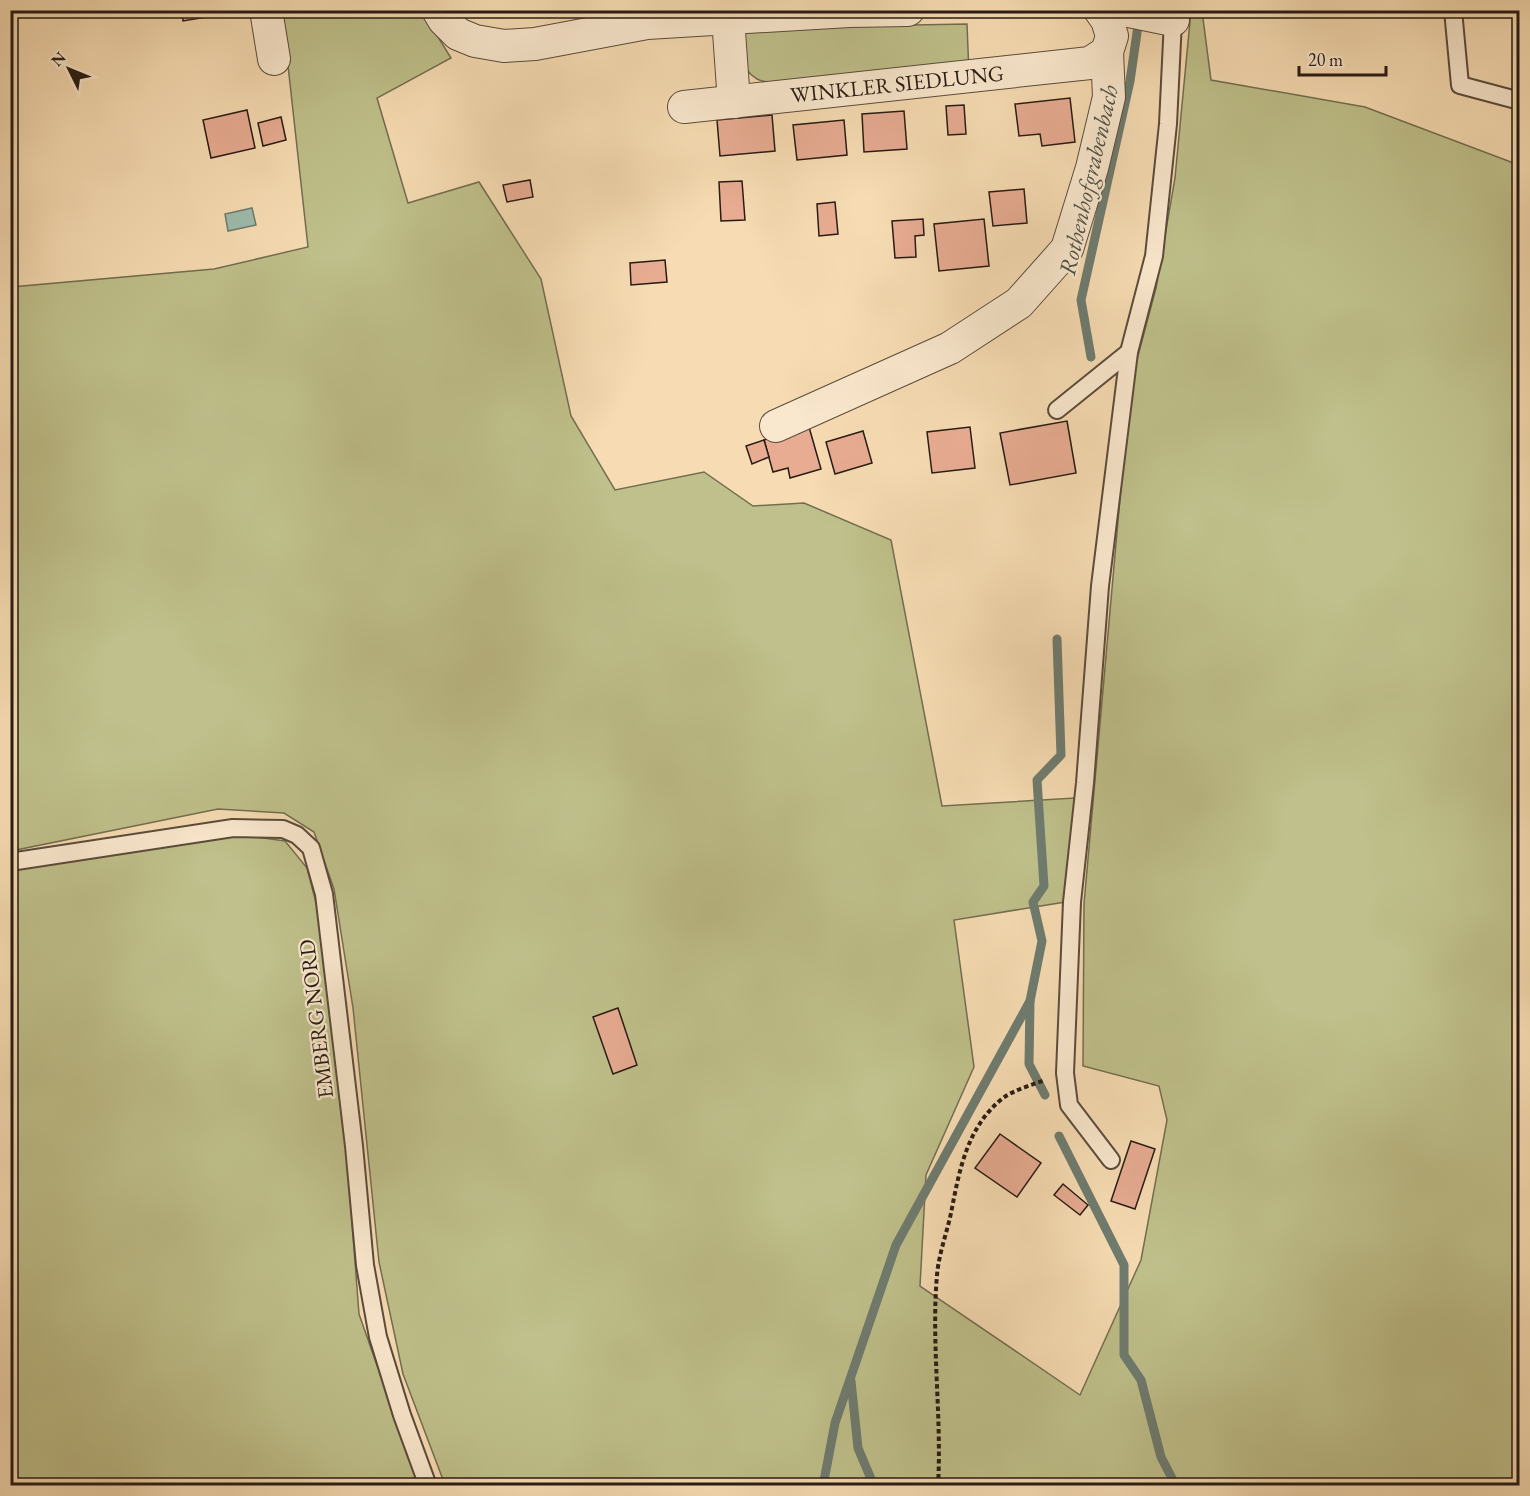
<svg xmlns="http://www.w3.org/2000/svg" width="1530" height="1496" font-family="'EB Garamond',serif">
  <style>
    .green { fill: #bfc08b; stroke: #736e50; stroke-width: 1.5 }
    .water { fill: #9dbcad; stroke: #6e7c70; stroke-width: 1.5 }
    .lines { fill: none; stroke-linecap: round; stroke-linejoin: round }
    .stream { stroke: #6e7c70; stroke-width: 9 }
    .building { fill: #e8ac93; stroke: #271b14; stroke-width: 1.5 }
    .lane-casing { stroke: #5b4b3c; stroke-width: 20 }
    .street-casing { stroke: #5b4b3c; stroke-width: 34 }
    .path { stroke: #271b14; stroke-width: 4; stroke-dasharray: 4.5 3; stroke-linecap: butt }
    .lane { stroke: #fae8ce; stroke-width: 16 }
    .street { stroke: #fae8ce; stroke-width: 32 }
    .labels { text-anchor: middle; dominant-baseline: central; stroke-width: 4.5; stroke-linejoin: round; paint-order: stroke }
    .street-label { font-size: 22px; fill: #271b14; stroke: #fae8ce }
    .water-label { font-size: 24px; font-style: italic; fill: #50534a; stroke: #fae8ce }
  </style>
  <rect width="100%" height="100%" fill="#f7dcb3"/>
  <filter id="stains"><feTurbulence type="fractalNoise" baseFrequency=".00333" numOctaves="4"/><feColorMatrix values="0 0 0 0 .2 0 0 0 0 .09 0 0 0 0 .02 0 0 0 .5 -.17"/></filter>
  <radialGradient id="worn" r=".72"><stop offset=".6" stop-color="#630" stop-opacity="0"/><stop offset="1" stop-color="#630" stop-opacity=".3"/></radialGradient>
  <!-- green -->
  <g class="green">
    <path d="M282,11H422L451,58L377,98L408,203L479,182L541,279L571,416L615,490L704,472L753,506L804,503L891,540L942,806L1075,798L1065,902L954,920L974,1067L926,1175L920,1286L1080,1395L1141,1260L1167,1120L1159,1086L1083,1066L1084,904L1130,386L1156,288L1175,178L1191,11H1202L1211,80L1365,107L1519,165V1485H445L403,1374L379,1262L353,1008L334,889L314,832L284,813L218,809L11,851V287L214,269L308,247Z"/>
    <path d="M967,24L969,74L771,83C766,82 761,81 757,79C739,69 737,43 747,28Z"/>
    <path d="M242,835L285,841L307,868L327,945L344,1118L359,1314L419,1485L11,1486V870Z"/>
  </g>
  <!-- water -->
  <path class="water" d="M252,208L256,225L228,231L225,214Z"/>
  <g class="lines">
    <!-- stream -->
    <g class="stream">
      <path d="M1091,357L1081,300L1130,81L1139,19"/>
      <path d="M1045,1095L1029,1064L1030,1001L1042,941L1033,902L1044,886L1037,780L1061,755L1057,639"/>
      <path d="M1059,1136L1124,1265V1355L1141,1380L1161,1457L1176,1486"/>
      <path d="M851,1381L858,1448L874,1486"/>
      <path d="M823,1486L835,1423L896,1245L1030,1001"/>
    </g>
  </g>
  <!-- building -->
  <g class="building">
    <path d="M182,10H236L237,12L183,21Z"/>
    <path d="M1070,98L1075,142L1042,146L1040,134L1019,136L1015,104Z"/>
    <path d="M964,105L966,134L948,135L946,106Z"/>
    <path d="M247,110L255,148L211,158L203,120Z"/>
    <path d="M904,111L907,149L864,152L862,114Z"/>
    <path d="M772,115L775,151L720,156L717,120Z"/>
    <path d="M281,117L286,140L263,146L258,123Z"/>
    <path d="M844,120L847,155L797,160L793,125Z"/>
    <path d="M530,180L533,197L507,202L503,185Z"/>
    <path d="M742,181L745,220L721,221L719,182Z"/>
    <path d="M1024,189L1027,223L993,226L989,192Z"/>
    <path d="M835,202L838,234L819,236L817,204Z"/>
    <path d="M923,219L924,235L915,236L916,257L895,258L892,221Z"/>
    <path d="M984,219L989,266L939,271L934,224Z"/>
    <path d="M665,260L667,282L631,285L630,263Z"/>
    <path d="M1067,421L1076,473L1010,485L1000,433Z"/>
    <path d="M809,427L821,469L790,478L788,468L773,472L764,440Z"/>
    <path d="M970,427L975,468L932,473L927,432Z"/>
    <path d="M863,431L872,463L835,474L826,442Z"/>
    <path d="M764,440L769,457L752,464L746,446Z"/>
    <path d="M618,1008L637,1065L613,1074L593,1017Z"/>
    <path d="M1000,1134L1041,1163L1017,1197L975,1168Z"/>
    <path d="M1131,1141L1155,1149L1135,1209L1111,1201Z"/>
    <path d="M1063,1184L1088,1205L1080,1215L1054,1195Z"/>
  </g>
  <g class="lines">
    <defs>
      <g id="lane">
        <path d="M1453,10L1460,85L1520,101"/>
        <path d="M1057,410L1129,352"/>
        <path d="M10,862L233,828L283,829L297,835L311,848L324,894L354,1146L365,1265L378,1337L402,1415L428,1486"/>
        <path d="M1111,1160L1069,1105L1065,1073L1072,902L1085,783L1100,586L1129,352L1154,256L1168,124L1173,20"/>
      </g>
      <g id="street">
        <path d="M266,10L274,59"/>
        <path d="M438,10L444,20L458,34L475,41L504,46L535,44L647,23L849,11L908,10"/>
        <path d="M1124,10L1173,20"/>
        <path d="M728,18L734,102"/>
        <path d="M684,107L1090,63L1107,52"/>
        <path d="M776,426L950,348L1019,303L1067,249L1092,168L1109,97L1107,52L1112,36L1107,20L1100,10"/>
      </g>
    </defs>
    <!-- lane casing -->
    <use href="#lane" class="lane-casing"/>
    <!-- street casing -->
    <use href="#street" class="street-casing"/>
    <!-- path -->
    <path class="path" d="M938,1486C942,1416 931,1344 937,1275C939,1252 948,1230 952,1208C960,1167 968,1126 1003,1098C1014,1090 1032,1085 1045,1080"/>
    <!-- lane -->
    <use href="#lane" class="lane"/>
    <!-- street -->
    <use href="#street" class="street"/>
  </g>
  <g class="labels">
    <!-- street labels -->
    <g class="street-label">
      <text transform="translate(897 84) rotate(-6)">WINKLER SIEDLUNG</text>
      <text transform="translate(316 1019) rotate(-97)">EMBERG NORD</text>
    </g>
    <!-- water labels -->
    <g class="water-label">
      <text transform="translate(1088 180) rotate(-77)">Rothenhofgrabenbach</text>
    </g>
  </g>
  <!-- margin -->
  <rect width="1530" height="1496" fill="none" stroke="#f7dcb3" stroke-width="36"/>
  <rect x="12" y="12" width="1506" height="1472" fill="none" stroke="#271b14" stroke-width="3"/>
  <rect x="18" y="18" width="1494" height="1460" fill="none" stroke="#271b14" stroke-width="1.5"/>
  <!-- north arrow -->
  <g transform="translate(69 69) rotate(313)" stroke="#fae8ce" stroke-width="4.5" paint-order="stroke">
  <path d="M0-4.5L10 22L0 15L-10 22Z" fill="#271b14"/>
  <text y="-9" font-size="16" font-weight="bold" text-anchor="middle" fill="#271b14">N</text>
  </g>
  <!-- scale -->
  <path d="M1299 66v9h87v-9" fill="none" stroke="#271b14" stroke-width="3"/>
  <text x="1308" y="66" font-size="18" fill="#271b14" stroke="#fae8ce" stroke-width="4.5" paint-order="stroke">20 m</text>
  <rect width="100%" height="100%" filter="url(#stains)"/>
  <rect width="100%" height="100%" fill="url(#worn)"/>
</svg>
